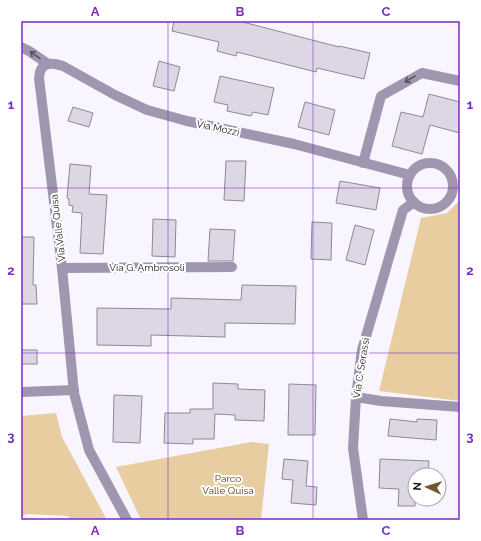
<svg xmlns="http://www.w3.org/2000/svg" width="481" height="541" font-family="Raleway,sans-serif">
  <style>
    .green { fill: #e7cd9f }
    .building { fill: #dcd6e5; stroke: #8d8896 }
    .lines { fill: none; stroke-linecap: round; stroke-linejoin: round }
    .minor { stroke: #a196b0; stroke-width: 10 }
    .oneway { stroke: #575160 }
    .grid { fill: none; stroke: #7b2cbf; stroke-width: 1; stroke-opacity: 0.55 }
    .labels { text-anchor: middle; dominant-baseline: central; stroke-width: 4; stroke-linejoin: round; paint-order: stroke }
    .street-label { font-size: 10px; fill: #1a181e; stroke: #fff }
    .park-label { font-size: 10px; fill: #523c0c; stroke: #fff }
    .neatline { fill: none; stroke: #7b2cbf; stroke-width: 1.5 }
    .grid-label { font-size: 13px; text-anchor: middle; font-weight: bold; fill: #7b2cbf }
  </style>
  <rect width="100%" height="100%" fill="#f9f5fe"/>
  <!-- green -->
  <g class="green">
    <path d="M460,200V401L379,391L421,218L447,213Z"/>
    <path d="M56,413L62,437L107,520H71L68,516L27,514L21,517V416Z"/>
    <path d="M251,442L269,444L261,520H141L116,467Z"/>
  </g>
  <!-- building -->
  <g class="building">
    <path d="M174,21H239L339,47V46L370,53L364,79L317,68L316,72L237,52L236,56L217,51L219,42L172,31Z"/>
    <path d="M159,61L180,67L174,91L153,86Z"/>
    <path d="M220,76L274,88L268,115L253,112L251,116L227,111L228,105L214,102Z"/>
    <path d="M429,94L460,102V133L430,125L422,154L392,146L401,112L423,117Z"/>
    <path d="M305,102L335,110L329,135L298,127Z"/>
    <path d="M73,107L93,113L89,127L68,121Z"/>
    <path d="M226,161H246L244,201L224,200Z"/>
    <path d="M70,164L91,166L89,194L107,195L103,254L80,253L82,213L72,212L73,206L69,205V199L67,198Z"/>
    <path d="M340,181L380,188L376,210L336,203Z"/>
    <path d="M153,219L176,220L175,257L152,256Z"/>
    <path d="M312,222L332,223L331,260L311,259Z"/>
    <path d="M355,225L374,230L365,265L346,260Z"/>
    <path d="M210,229L235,230L233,261H208Z"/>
    <path d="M21,237H34L33,285H36L37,304H21Z"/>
    <path d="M242,285L296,286L295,324L225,323V337L151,335V346L97,345V308L171,309V298L241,300Z"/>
    <rect x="21" y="350" width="16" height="14"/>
    <path d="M213,383L238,384V389L265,390L264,421L235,420V415L215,414L214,439H193V444L164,443L165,413H190V409H213Z"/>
    <path d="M289,384L316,385L315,435H288Z"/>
    <path d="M114,395L142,396L140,443L113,442Z"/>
    <path d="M390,419L417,422V419L437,420L436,440L388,436Z"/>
    <path d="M284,459L308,461L306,486L317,487L316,505L291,503L293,480L282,479Z"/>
    <path d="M380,459L429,461L428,475H415V506H398L399,489L379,488Z"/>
  </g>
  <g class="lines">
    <!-- minor -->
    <g class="minor">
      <path d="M21,47L29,51L48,64"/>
      <path d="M363,163L381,96L422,73L460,81"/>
      <circle cx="430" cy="186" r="23"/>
      <path d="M62,268L232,267"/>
      <path d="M21,392L74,390"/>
      <path d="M356,397L381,401L460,407"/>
      <path d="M127,520L89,450L74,393L62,268L39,78C40,62 50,62 63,66L115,95L147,110L187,121L294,144L410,175"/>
      <path d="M363,520L353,448L356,397L362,350L403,210L414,202"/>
    </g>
  </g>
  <!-- one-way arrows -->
  <defs><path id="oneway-shaft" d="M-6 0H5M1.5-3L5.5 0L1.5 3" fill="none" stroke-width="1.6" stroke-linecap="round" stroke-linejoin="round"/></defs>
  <g class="oneway">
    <use href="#oneway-shaft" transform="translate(35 55) rotate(-145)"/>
    <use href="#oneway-shaft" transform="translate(410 79) rotate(149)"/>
  </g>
  <!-- grid -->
  <path class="grid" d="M168,21V520M313,21V520M21,188H460M21,353H460"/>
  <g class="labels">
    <!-- street labels -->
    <g class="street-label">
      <text transform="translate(218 128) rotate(12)">Via Mozzi</text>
      <text transform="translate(58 228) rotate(-97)">Via Valle Quisa</text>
      <text x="147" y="267">Via G. Ambrosoli</text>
      <text transform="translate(361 368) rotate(-81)">Via C. Serassi</text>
    </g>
    <!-- park labels -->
    <g class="park-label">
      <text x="228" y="478">Parco<tspan x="228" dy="12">Valle Quisa</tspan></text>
    </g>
  </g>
  <!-- border -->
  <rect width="481" height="541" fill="none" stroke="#ffffff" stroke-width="44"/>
  <!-- north arrow -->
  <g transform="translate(427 487) rotate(274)"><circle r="19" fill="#ffffff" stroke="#a3a3a5"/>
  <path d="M0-3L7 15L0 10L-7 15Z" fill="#705829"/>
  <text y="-6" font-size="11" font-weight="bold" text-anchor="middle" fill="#1a181e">N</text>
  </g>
  <rect x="22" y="22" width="437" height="497" class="neatline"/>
  <g class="grid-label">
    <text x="95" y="16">A</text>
    <text x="240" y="16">B</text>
    <text x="386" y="16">C</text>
    <text x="11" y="109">1</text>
    <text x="470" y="109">1</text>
    <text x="11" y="275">2</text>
    <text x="470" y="275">2</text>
    <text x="11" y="441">3</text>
    <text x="470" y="441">3</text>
    <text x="95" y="535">A</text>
    <text x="240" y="535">B</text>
    <text x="386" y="535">C</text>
  </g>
</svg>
